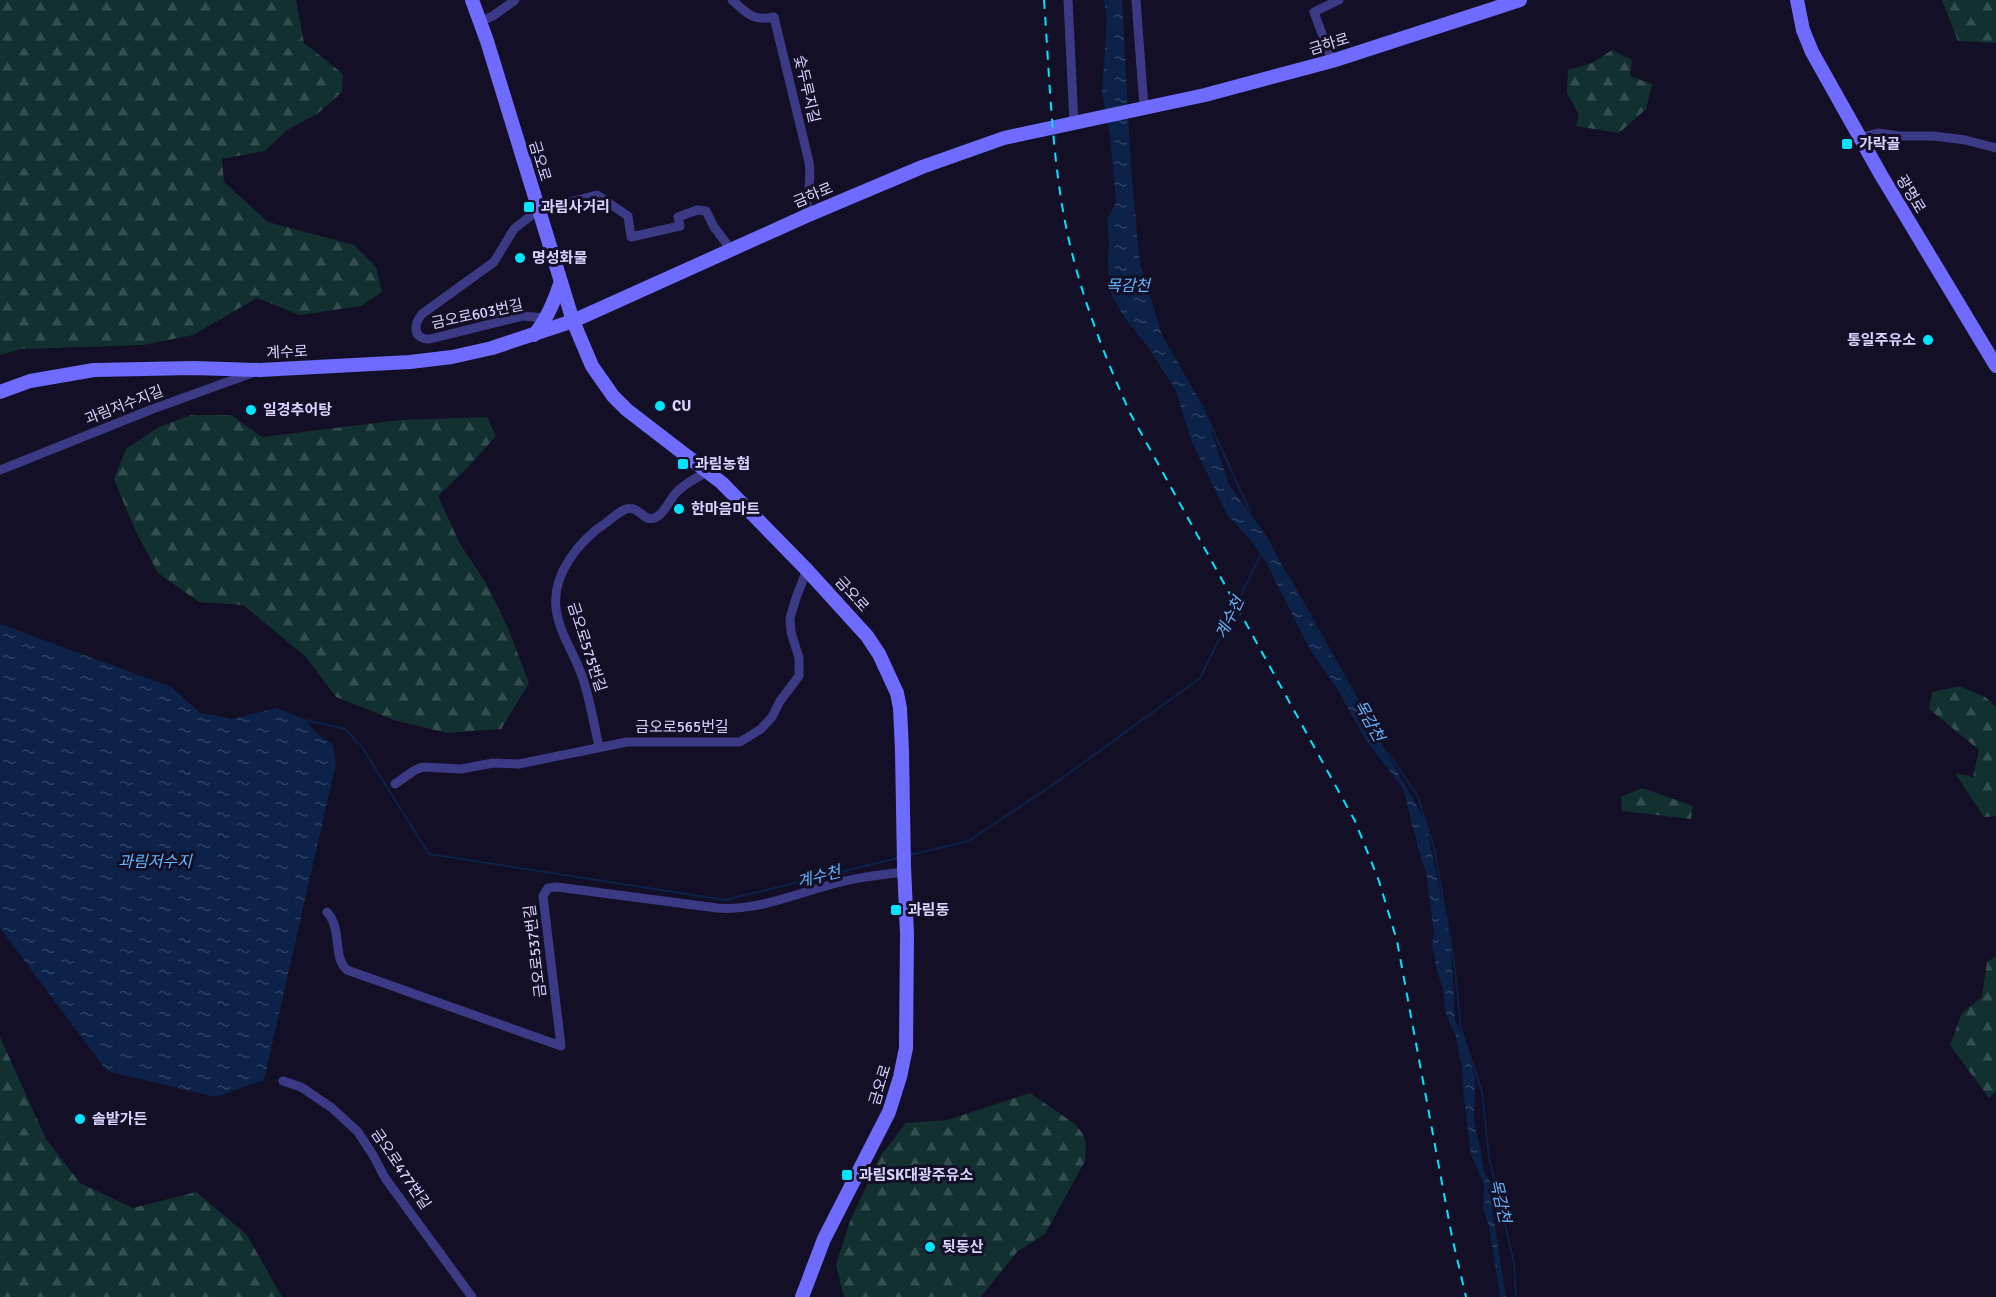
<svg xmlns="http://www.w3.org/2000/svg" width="1996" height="1297" font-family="Signika,'Noto Sans KR',sans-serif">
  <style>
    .forest { fill: url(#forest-firs) }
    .water { fill: url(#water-ripples) }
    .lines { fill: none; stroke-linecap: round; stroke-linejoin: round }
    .stream { stroke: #0c2248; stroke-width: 2 }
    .minor { stroke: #3d3a85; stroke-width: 9 }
    .secondary { stroke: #6f6bff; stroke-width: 14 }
    .rail { stroke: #00e5ff; stroke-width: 2; stroke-dasharray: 9 8; stroke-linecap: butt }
    .poi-dot { fill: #00e5ff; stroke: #130f26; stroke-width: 2 }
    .labels { text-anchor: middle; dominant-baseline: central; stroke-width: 6; stroke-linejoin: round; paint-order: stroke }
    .street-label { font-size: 15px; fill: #d9d4ff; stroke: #130f26 }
    .poi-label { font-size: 15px; font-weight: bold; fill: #d9d4ff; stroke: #130f26; text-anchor: start }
    .water-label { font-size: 16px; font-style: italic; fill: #62b6ff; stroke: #130f26 }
  </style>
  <defs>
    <pattern id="forest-firs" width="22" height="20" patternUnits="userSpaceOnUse" patternTransform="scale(1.5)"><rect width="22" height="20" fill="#12302f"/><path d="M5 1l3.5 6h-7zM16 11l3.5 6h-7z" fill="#344d4e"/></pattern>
    <pattern id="water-ripples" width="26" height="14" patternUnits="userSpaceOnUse" patternTransform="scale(1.5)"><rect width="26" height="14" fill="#0c2248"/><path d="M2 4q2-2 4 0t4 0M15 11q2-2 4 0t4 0" fill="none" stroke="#2f4163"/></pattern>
  </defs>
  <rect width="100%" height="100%" fill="#130f26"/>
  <!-- forest -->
  <g class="forest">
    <path d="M0,0H296L304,43L343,74L342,92L317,114L287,130L265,151L222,159L224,182L268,222L354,245L376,267L382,292L361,306L300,315L257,298L193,335L143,345L22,349L0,355Z"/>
    <path d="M1942,0H1996V43L1958,41Z"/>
    <path d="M1612,50L1632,60L1630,76L1652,84L1646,109L1619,133L1576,126L1579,114L1567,93L1568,70L1592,63Z"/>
    <path d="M191,415H231L262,437L400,420L487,417L496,436L469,466L438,496L460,544L486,583L508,628L529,683L501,729L447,733L394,720L336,697L306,657L243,605L199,602L158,573L135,530L114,479L126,449L159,427Z"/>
    <path d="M1959,686L1985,697L1996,706V816L1984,817L1955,773L1973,777L1979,750L1929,709L1932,692Z"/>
    <path d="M1642,788L1693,806L1691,819L1622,811L1621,797Z"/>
    <path d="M1996,956V1091L1989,1098L1950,1045L1962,1013L1982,997L1987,962Z"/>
    <path d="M0,1037L46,1139L80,1183L133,1208L196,1192L247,1235L282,1297H0Z"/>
    <path d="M1030,1093L1075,1124L1083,1134L1086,1144L1085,1161L1045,1234L1017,1252L981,1297H844L836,1265L850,1221L881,1155L906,1123L947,1120Z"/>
  </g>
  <!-- water -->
  <g class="water">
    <path d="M1104,0H1122L1131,168L1140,264L1162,335L1204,408L1229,485L1268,538L1306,611L1425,820L1451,943L1455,1021L1464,1037L1475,1079L1474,1120L1485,1174L1494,1186L1492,1207L1506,1297H1500L1489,1226L1483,1208L1484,1185L1471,1154L1463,1090L1462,1067L1456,1037L1446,1014L1443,989L1437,971L1432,944L1434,933L1426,871L1421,859L1403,788L1367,742L1336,687L1309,648L1266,562L1249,538L1228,516L1191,440L1176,391L1147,345L1127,321L1112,296L1108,265L1109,242L1107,219L1116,203L1110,135L1102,93L1107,20Z"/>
    <path d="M0,624L171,687L200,713L233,719L276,708L306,720L315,732L333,745L336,763L264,1080L216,1097L107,1071L0,928Z"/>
  </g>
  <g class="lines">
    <!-- stream -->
    <g class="stream">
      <path d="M1203,408L1250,512"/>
      <path d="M1288,576L1360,704"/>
      <path d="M306,720L345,729L362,747L429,854L725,900L898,858"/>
      <path d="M1388,753L1417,795L1434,847L1454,961L1461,1029L1482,1092L1489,1157L1514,1263L1516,1297"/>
      <path d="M910,855L968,841L1054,784L1200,678L1262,552"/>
    </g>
    <!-- minor -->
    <g class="minor">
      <path d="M732,0C747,13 753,22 774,17L809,162C812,180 807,198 806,216"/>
      <path d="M1068,0L1074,123"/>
      <path d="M1136,0L1144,107"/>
      <path d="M481,21L493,16L515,0"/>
      <path d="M1332,61L1314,12L1339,0"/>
      <path d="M1859,138L1878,133L1899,136H1934L1965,140L1996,148"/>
      <path d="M546,318L523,316L430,339C413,340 413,325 422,314L494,262L514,229L538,210L597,195L628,216L631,237L680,226L678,217L697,210L706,211L714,227L732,251"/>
      <path d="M0,470L150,410L252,373"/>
      <path d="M599,747C594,724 590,699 582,676C574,653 559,633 556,608C552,573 580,540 607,522C613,517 619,512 626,509C639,505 643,522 654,518C663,516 669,501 675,494C683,484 697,478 708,471"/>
      <path d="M395,784L415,770L423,767L461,769L493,763L519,764L627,742H740L761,729L772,717L780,701L799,676V658L791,632L790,618L797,595L807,570"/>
      <path d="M327,912C343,930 332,957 347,970L561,1046L543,896L548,888L557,887L717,908C755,911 790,896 826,886C852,878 877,875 904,872"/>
      <path d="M283,1081L301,1087L332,1108L358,1132L373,1155L385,1178L472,1297"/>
    </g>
    <!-- secondary -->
    <g class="secondary">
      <path d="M472,0L487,41L573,321L592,366L613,396L627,410L722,483L807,570L867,636L879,654L897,693L900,708L902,751L904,866L907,934L906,1048L900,1077L889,1112L824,1239L802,1297"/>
      <path d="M1797,0L1803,30L1812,52L1881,175L1996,366"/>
      <path d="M534,335C547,320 554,302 560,284"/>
      <path d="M0,392L30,381L94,370L194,368L260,370L410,362L452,357L492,348L573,321L806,216L922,167L1004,138L1205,95L1332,61L1520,0"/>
    </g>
    <!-- rail -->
    <path class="rail" d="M1044,0C1049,68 1051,138 1062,205C1074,278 1100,346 1130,413L1355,821L1379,881L1397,941L1452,1237L1466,1297"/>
  </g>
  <!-- markers -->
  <g class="poi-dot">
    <rect x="1841" y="138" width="12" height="12" rx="3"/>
    <rect x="523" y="201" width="12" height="12" rx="3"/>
    <circle cx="520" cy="258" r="6"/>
    <circle cx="1928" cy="340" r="6"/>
    <circle cx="660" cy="406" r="6"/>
    <circle cx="251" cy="410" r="6"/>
    <rect x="677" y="458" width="12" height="12" rx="3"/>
    <circle cx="679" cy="509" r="6"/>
    <rect x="890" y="904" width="12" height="12" rx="3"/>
    <circle cx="80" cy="1119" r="6"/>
    <rect x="841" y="1169" width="12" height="12" rx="3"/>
    <circle cx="930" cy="1247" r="6"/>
  </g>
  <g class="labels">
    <!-- street labels -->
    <g class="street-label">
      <text transform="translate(1329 44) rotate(-17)">금하로</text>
      <text transform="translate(807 89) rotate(77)">숯두루지길</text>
      <text transform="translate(540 161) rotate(73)">금오로</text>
      <text transform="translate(1911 194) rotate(59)">광명로</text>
      <text transform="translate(813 195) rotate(-23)">금하로</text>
      <text transform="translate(477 314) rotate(-12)">금오로603번길</text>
      <text transform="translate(287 352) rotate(-3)">계수로</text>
      <text transform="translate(124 405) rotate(-21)">과림저수지길</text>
      <text transform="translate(852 594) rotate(48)">금오로</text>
      <text transform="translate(587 647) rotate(72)">금오로575번길</text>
      <text x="682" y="727">금오로565번길</text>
      <text transform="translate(535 951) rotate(-97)">금오로537번길</text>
      <text transform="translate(880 1085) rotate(-73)">금오로</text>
      <text transform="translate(401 1169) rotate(56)">금오로477번길</text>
    </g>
    <!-- poi labels -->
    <g class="poi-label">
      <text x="1859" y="144">가락골</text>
      <text x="541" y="207">과림사거리</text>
      <text x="532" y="258">명성화물</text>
      <text x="1916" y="340" text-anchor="end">통일주유소</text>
      <text x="672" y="406">CU</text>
      <text x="263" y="410">일경추어탕</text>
      <text x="695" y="464">과림농협</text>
      <text x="691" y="509">한마음마트</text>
      <text x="908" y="910">과림동</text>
      <text x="92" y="1119">솔밭가든</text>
      <text x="859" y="1175">과림SK대광주유소</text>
      <text x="942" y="1247">뒷동산</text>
    </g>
    <!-- water labels -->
    <g class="water-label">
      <text x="1128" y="286">목감천</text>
      <text transform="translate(1230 618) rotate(-64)">계수천</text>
      <text transform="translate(1369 721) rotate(61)">목감천</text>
      <text x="155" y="862">과림저수지</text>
      <text transform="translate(819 877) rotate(-14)">계수천</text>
      <text transform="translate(1500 1201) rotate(77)">목감천</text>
    </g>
  </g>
</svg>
